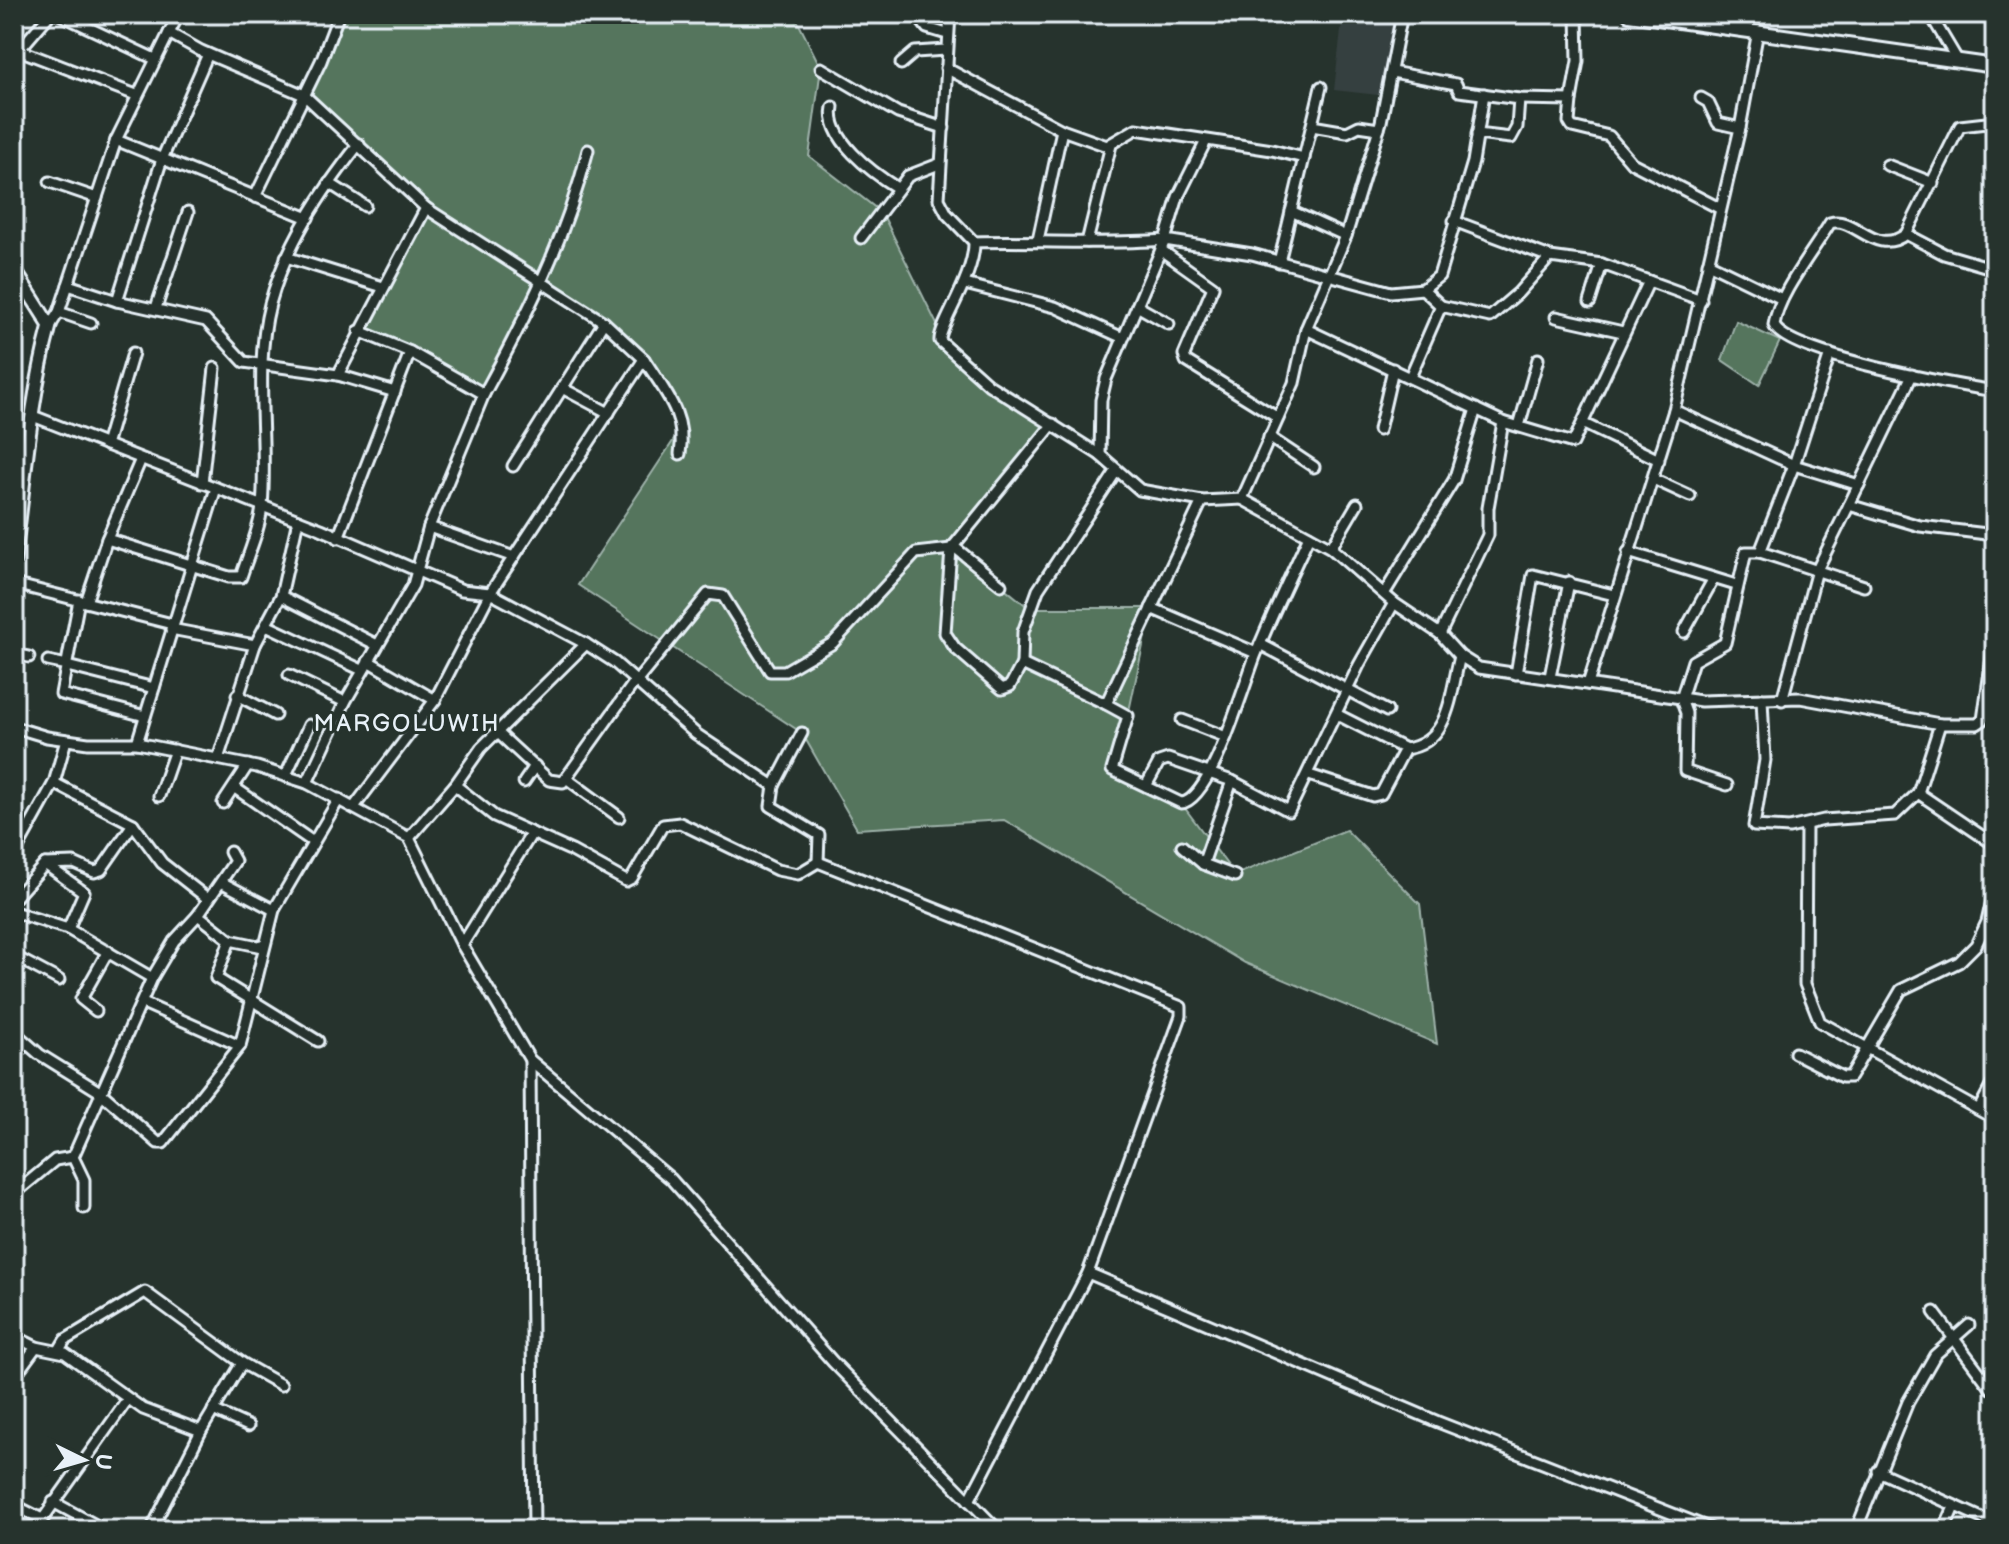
<svg xmlns="http://www.w3.org/2000/svg" width="2009" height="1544" font-family="'Balsamiq Sans',sans-serif">
  <style>
    .built { fill: #364040 }
    .green { fill: #55745d; stroke: #9eb2aa; stroke-width: 2 }
    .lines { fill: none; stroke-linecap: round; stroke-linejoin: round }
    .minor-casing { stroke: #e8f1f8; stroke-width: 15 }
    .tertiary-casing { stroke: #e8f1f8; stroke-width: 17 }
    .secondary-casing { stroke: #e8f1f8; stroke-width: 18 }
    .minor { stroke: #26332d; stroke-width: 9 }
    .tertiary { stroke: #26332d; stroke-width: 11 }
    .secondary { stroke: #26332d; stroke-width: 12 }
    .labels { text-anchor: middle; dominant-baseline: central; stroke-width: 6; stroke-linejoin: round; paint-order: stroke }
    .quarter-label { font-size: 24px; letter-spacing: 2px; fill: #e8f1f8; stroke: #26332d }
  </style>
  <rect width="100%" height="100%" fill="#26332d"/>
  <filter id="ink" filterUnits="userSpaceOnUse"><feTurbulence type="fractalNoise" baseFrequency=".0125" numOctaves="2"/><feDisplacementMap in="SourceGraphic" scale="16" xChannelSelector="R" yChannelSelector="G"/><feConvolveMatrix kernelMatrix="1 2 1 2 8 2 1 2 1" color-interpolation-filters="sRGB"/></filter>
  <g filter="url(#ink)">
    <!-- built -->
    <path class="built" d="M1343,14H1397L1387,96L1334,90Z"/>
    <!-- green -->
    <g class="green">
      <path d="M341,14H794L821,68L809,156L882,213L951,353L1053,424L953,546L1029,608H1151L1128,716L1111,764L1181,803L1235,875L1346,830L1420,904L1437,1044L1245,963L1004,820L857,829L802,733L578,585L683,426L644,359L604,322L544,284L483,398L359,331L426,208L304,95Z"/>
      <path d="M1736,321L1780,341L1759,385L1722,360Z"/>
    </g>
    <g class="lines">
      <defs>
        <g id="minor">
          <path d="M59,14L155,59"/>
          <path d="M916,14L927,28L947,34"/>
          <path d="M950,14L939,199L947,214L974,242C975,276 938,327 940,341L989,385L1100,455L1140,490L1202,501L1242,499"/>
          <path d="M1402,14L1381,122L1346,236L1306,329L1294,383L1242,499L1331,548L1394,603L1440,634L1460,656L1479,668L1701,701L1800,698L1940,724L1918,793L1995,845"/>
          <path d="M1930,14L1958,61"/>
          <path d="M169,33L179,14"/>
          <path d="M19,50L136,95"/>
          <path d="M14,56L50,14"/>
          <path d="M901,64L915,52L946,50"/>
          <path d="M821,68L898,113L944,128"/>
          <path d="M946,68L1062,130L1107,146L1136,129L1272,150L1304,158"/>
          <path d="M1392,72L1456,84L1459,91L1519,99L1571,100L1569,122L1572,127L1609,136L1632,163L1719,208"/>
          <path d="M1701,98L1708,102L1718,123L1740,128"/>
          <path d="M1571,100L1578,61L1577,14"/>
          <path d="M833,107C826,139 873,173 897,188"/>
          <path d="M1995,122L1960,126L1906,234C1874,258 1855,215 1830,223C1813,252 1778,294 1774,325C1784,354 1960,386 1995,391"/>
          <path d="M1312,126L1347,132L1359,126L1379,129"/>
          <path d="M1477,134L1511,138L1517,127L1519,99"/>
          <path d="M116,140L308,218"/>
          <path d="M1887,165L1933,183"/>
          <path d="M50,182L97,198"/>
          <path d="M329,183L365,206"/>
          <path d="M255,197L321,61L339,14"/>
          <path d="M1291,211L1346,236"/>
          <path d="M1454,221L1550,257L1602,264L1701,300"/>
          <path d="M1906,234L1944,254L1995,269"/>
          <path d="M861,238L908,176L939,164"/>
          <path d="M1038,240L1062,130"/>
          <path d="M974,242C1038,240 1102,245 1165,240L1178,197L1206,141"/>
          <path d="M1087,242L1111,145"/>
          <path d="M1161,250L1213,287L1184,355L1186,361L1278,418"/>
          <path d="M286,257L383,287"/>
          <path d="M1279,262L1321,87"/>
          <path d="M1708,263L1780,298"/>
          <path d="M965,284L1055,307L1123,338"/>
          <path d="M68,285L117,301L206,321L244,362L338,375L395,392"/>
          <path d="M1423,289L1441,306"/>
          <path d="M117,301L162,159L208,54"/>
          <path d="M1590,302L1602,264"/>
          <path d="M1137,306L1169,324"/>
          <path d="M156,308L188,212"/>
          <path d="M59,312L91,323"/>
          <path d="M1556,317L1623,332"/>
          <path d="M50,326L59,312L116,140L169,33L201,51L304,95L426,208L604,322L644,359L490,593L435,700L354,807"/>
          <path d="M1306,329L1503,422L1573,443L1649,281"/>
          <path d="M644,359C664,391 687,414 680,454"/>
          <path d="M338,375L426,208"/>
          <path d="M1410,377L1441,306L1490,317L1518,293L1550,257"/>
          <path d="M562,388L609,413"/>
          <path d="M484,394C527,315 566,238 588,150"/>
          <path d="M1674,410L1794,465L1859,485"/>
          <path d="M33,416L321,529L462,590L490,593L586,644L481,748L455,785L409,838"/>
          <path d="M1584,424L1659,460"/>
          <path d="M1519,426L1538,359"/>
          <path d="M1379,430L1393,369"/>
          <path d="M1269,437L1314,467"/>
          <path d="M106,445L133,353"/>
          <path d="M1100,455L1101,400L1106,379L1165,240L1252,254L1391,292L1423,289L1439,276L1473,162L1484,94"/>
          <path d="M513,466L604,322"/>
          <path d="M1653,479L1690,496"/>
          <path d="M202,483L215,368"/>
          <path d="M1202,501L1106,704L1128,716L1112,770L1181,803C1211,802 1245,681 1256,654C1272,614 1291,575 1309,536"/>
          <path d="M1849,505L1912,375"/>
          <path d="M429,527L514,557"/>
          <path d="M338,538L410,352"/>
          <path d="M107,539L229,577H241C248,555 260,529 262,506C268,440 253,370 270,304C286,244 321,192 359,144"/>
          <path d="M953,546L1001,585"/>
          <path d="M1331,548L1357,504"/>
          <path d="M951,549L1053,424"/>
          <path d="M1628,552L1736,585"/>
          <path d="M1760,552L1864,586"/>
          <path d="M14,584L172,624"/>
          <path d="M1384,594L1454,480L1476,409"/>
          <path d="M281,596L377,645"/>
          <path d="M79,600L61,694L145,716"/>
          <path d="M86,602L107,539L141,459"/>
          <path d="M1151,608L1256,653"/>
          <path d="M268,626L362,670"/>
          <path d="M171,629L255,645"/>
          <path d="M1684,632L1713,580"/>
          <path d="M1440,634L1488,535V508L1503,422"/>
          <path d="M586,644L614,662L696,734L774,786L771,806L819,835L818,862"/>
          <path d="M1260,644L1387,711"/>
          <path d="M14,654L29,657"/>
          <path d="M48,661L67,665"/>
          <path d="M368,661L435,700"/>
          <path d="M1022,664L1023,632L1038,590L1117,470"/>
          <path d="M67,666L154,688"/>
          <path d="M1516,674L1533,575L1614,595"/>
          <path d="M289,675L345,702"/>
          <path d="M1550,677L1569,582"/>
          <path d="M637,681L708,594L723,596L770,671H785L833,643L916,553L951,549L945,633L955,648L1002,689L1010,686L1022,664L1106,704"/>
          <path d="M1588,684L1674,410L1740,128L1758,31"/>
          <path d="M237,695L275,715"/>
          <path d="M1762,699L1765,760L1754,826L1789,828L1824,820L1895,815L1918,793"/>
          <path d="M1782,700L1817,570L1849,505L1920,526L1995,535"/>
          <path d="M1336,714L1405,749"/>
          <path d="M1182,720L1226,737"/>
          <path d="M1940,724H1977L1983,720L1995,636"/>
          <path d="M14,727L47,737L88,743H137L257,767L307,783L409,838L462,945L530,1060L671,1179L833,1362L998,1530"/>
          <path d="M497,732L549,780L563,782L636,680"/>
          <path d="M137,743L216,488"/>
          <path d="M218,759L255,645L281,596L298,520"/>
          <path d="M286,775L309,725"/>
          <path d="M1309,775L1373,796L1381,794L1405,749C1450,743 1450,695 1460,656"/>
          <path d="M566,778L619,817"/>
          <path d="M524,782L535,766"/>
          <path d="M54,783L133,824L162,863L208,899"/>
          <path d="M307,783L345,702L413,585L429,527L484,394L410,352L359,331"/>
          <path d="M455,785L494,816L572,851L626,881L632,878L663,825L680,823L777,870L798,874L818,862L1181,1007V1016L1088,1273L969,1501"/>
          <path d="M1727,785L1685,771L1686,713L1681,699L1693,661L1725,643L1746,552H1760L1794,465L1830,354"/>
          <path d="M774,786L802,733"/>
          <path d="M1146,786L1159,762L1168,759L1232,781L1289,811L1359,665L1394,603"/>
          <path d="M235,788L313,842"/>
          <path d="M159,796L175,750"/>
          <path d="M223,803L248,765"/>
          <path d="M1806,825L1805,984L1820,1022L1995,1119"/>
          <path d="M1182,846L1203,864L1235,876"/>
          <path d="M14,855L54,783L66,740"/>
          <path d="M45,864L84,892L68,929"/>
          <path d="M1203,864L1232,781"/>
          <path d="M223,883L274,910"/>
          <path d="M14,899L45,864L74,863L94,872L101,870L133,824"/>
          <path d="M14,912L68,929L152,978"/>
          <path d="M198,915L235,861L230,852"/>
          <path d="M230,940L216,978L318,1041"/>
          <path d="M462,945L532,833"/>
          <path d="M14,956L59,980"/>
          <path d="M143,1003L240,1046"/>
          <path d="M96,1011L81,999L108,951"/>
          <path d="M14,1032L39,1054L100,1092L158,1143H163L240,1046L274,910L339,799"/>
          <path d="M1795,1053L1842,1077H1850L1901,990L1959,962L1976,945L1987,922L1995,888"/>
          <path d="M530,1060C530,1217 533,1373 534,1530"/>
          <path d="M1979,1109L1995,1079"/>
          <path d="M73,1157L84,1180V1208"/>
          <path d="M14,1194L55,1160L73,1157L152,978L174,941L198,915L230,940L263,947"/>
          <path d="M1088,1273L1438,1422L1714,1530"/>
          <path d="M1934,1312L1991,1388"/>
          <path d="M14,1336L36,1347L65,1353L143,1409L201,1431"/>
          <path d="M59,1350L65,1340L145,1292L242,1363L281,1385"/>
          <path d="M14,1377L36,1347"/>
          <path d="M213,1410L248,1426"/>
          <path d="M1878,1471L1995,1524"/>
          <path d="M53,1502L103,1529"/>
          <path d="M14,1505L42,1519"/>
          <path d="M35,1530L128,1399"/>
          <path d="M151,1530L201,1431L242,1363"/>
          <path d="M1856,1530L1908,1402L1935,1355L1969,1325"/>
          <path d="M1944,1530L1954,1507"/>
        </g>
        <path id="tertiary" d="M14,269L50,326C29,403 25,482 14,561"/>
        <path id="secondary" d="M1629,14L1995,66"/>
      </defs>
      <!-- minor casing -->
      <use href="#minor" class="minor-casing"/>
      <!-- tertiary casing -->
      <use href="#tertiary" class="tertiary-casing"/>
      <!-- secondary casing -->
      <use href="#secondary" class="secondary-casing"/>
      <!-- minor -->
      <use href="#minor" class="minor"/>
      <!-- tertiary -->
      <use href="#tertiary" class="tertiary"/>
      <!-- secondary -->
      <use href="#secondary" class="secondary"/>
    </g>
  </g>
  <g class="labels">
    <!-- quarter labels -->
    <g class="quarter-label">
      <text x="407" y="723">MARGOLUWIH</text>
    </g>
  </g>
  <!-- margin -->
  <rect width="2009" height="1544" fill="none" stroke="#26332d" stroke-width="48"/>
  <rect x="24" y="24" width="1961" height="1496" fill="none" stroke="#e8f1f8" stroke-width="3" filter="url(#ink)"/>
  <!-- north arrow -->
  <g transform="translate(84 1460) rotate(95)" stroke="#26332d" stroke-width="6" paint-order="stroke">
  <path d="M0-6L14 30L0 20L-14 30Z" fill="#e8f1f8"/>
  <text y="-12" font-size="22" font-weight="bold" text-anchor="middle" fill="#e8f1f8">U</text>
  </g>
</svg>
